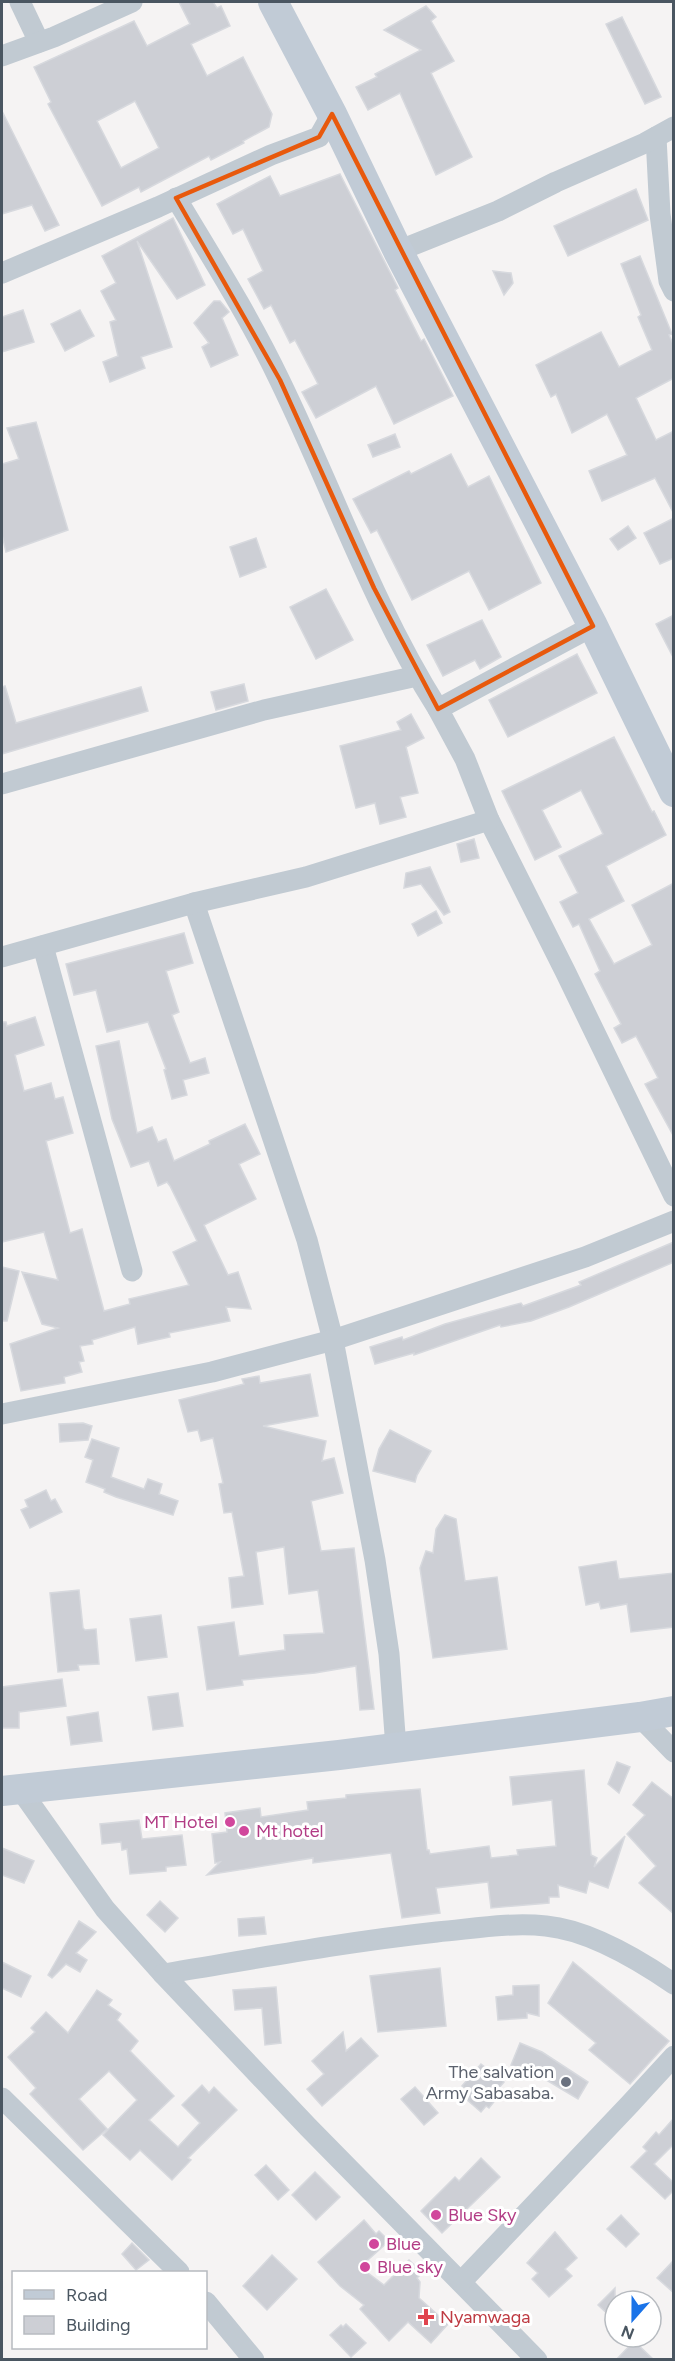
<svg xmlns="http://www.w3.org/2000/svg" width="675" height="2361" font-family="Figtree,sans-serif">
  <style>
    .building { fill: #cdcfd5; stroke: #d7d9de; stroke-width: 1.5; fill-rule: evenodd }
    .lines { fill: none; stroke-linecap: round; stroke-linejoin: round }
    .street { stroke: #c1cad2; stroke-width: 21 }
    .secondary { stroke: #c1cbd6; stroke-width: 30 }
    .marked { fill: none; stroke: #e8590c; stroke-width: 4.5; stroke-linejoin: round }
    .hotel-dot { fill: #d1479c; stroke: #fff; stroke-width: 2 }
    .worship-dot { fill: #6b7280; stroke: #fff; stroke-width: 2 }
    .health-dot { fill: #e0444e; stroke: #fff; stroke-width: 2 }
    .labels { text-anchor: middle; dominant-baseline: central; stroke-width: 6; stroke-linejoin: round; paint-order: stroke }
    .hotel-label { font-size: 18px; fill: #b23c85; stroke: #fff; text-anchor: start }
    .worship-label { font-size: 18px; fill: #5b616d; stroke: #fff; text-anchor: end }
    .health-label { font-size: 18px; fill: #be3a42; stroke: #fff; text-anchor: start }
  </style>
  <rect width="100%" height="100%" fill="#f5f3f3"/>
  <!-- building -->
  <g class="building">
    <path d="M179,2H213L217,8L221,6L230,26L191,44L207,76L243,57L272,114L269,127L243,141L244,143L211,160L209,156L141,192L139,187L102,206L48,104L51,102L34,67L134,21L147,46L190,24ZM135,101L159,148L121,168L97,121Z"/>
    <path d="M426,6L436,17L431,21L454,61L431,73L472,157L436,175L400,93L368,110L356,87L377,77L375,74L421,50L384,30Z"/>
    <path d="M622,17L661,97L645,104L606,24Z"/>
    <path d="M2,111L59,225L45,231L32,205L2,214Z"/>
    <path d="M340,174L398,288L395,290L421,341L424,339L453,396L394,424L376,386L316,418L302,392L318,384L295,340L290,343L271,305L264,309L248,279L263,271L243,229L233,234L217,204L270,176L280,196Z"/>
    <path d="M636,189L648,220L568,256L554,226Z"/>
    <path d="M173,218L205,285L177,299L137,241L172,347L141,357L145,368L110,382L103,362L118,356L110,322L116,320L101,291L116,283L102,256Z"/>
    <path d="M640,256L672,334L669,335L674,346V378L636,398L656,440L674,431V514L655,478L602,501L589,471L627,455L607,414L572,433L556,394L551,397L536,365L601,332L619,367L652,350L638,317L641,315L621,264Z"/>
    <path d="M493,271L511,273L513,283L504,295Z"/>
    <path d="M214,301H220L229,312L222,318L238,355L211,367L202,347L209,343L194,323Z"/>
    <path d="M23,310L34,342L2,352V317Z"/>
    <path d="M80,310L94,336L65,351L51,324Z"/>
    <path d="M36,422L68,530L6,552L2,535V464L19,459L7,428Z"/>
    <path d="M395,434L400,447L373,457L368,445Z"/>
    <path d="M451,454L468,487L489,476L541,583L489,610L469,571L412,600L377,530L371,533L353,499L409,471L411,474Z"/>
    <path d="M674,518V558L660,564L644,533Z"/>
    <path d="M628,526L636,538L618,550L610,539Z"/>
    <path d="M256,538L266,567L240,577L230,547Z"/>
    <path d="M326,589L353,640L316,659L290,607Z"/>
    <path d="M674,615V659L656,624Z"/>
    <path d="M482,620L501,657L480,669L475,660L443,676L427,645Z"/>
    <path d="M577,654L597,693L508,737L489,700Z"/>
    <path d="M244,684L248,701L216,710L211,692Z"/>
    <path d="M5,686L16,723L141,687L148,711L2,754V687Z"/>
    <path d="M411,714L424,738L406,747L418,793L400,797L406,817L380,824L375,803L356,808L340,746L401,730L397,722Z"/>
    <path d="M614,737L652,812L654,811L666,835L606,866L624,901L589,919L614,964L652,945L632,905L674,883V1137L645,1084L658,1078L636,1036L622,1043L614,1028L621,1024L595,974L600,971L579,924L573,927L560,902L578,893L559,856L603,834L581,790L542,810L561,847L535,860L502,791Z"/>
    <path d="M474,839L479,858L461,862L457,844Z"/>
    <path d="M430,867L450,912L444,915L421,884L404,888L406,873Z"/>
    <path d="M436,911L442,923L418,936L412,924Z"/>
    <path d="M184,933L193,963L166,971L179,1012L172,1015L190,1063L205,1058L209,1073L183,1080L187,1095L172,1099L164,1070L166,1069L148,1022L107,1032L96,990L74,995L66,964Z"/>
    <path d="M35,1017L44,1045L15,1055L24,1091L51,1083L55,1099L63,1097L73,1133L46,1141L70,1233L82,1229L104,1311L130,1304L129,1299L189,1285L173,1252L197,1241L170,1186L167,1182L158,1186L149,1161L131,1167L112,1119L96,1046L119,1041L137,1133L152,1127L158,1142L166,1139L174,1161L210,1144L209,1141L245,1124L260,1154L239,1164L256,1199L204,1225L228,1275L238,1272L251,1309L226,1307L230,1321L169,1333L170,1337L138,1344L135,1327L92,1340L93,1344L80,1346L84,1361L79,1362L82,1372L64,1377L65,1383L21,1391L10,1344L58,1328L42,1324L22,1272L58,1280L44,1232L2,1242V1022H6L7,1026Z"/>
    <path d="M674,1242V1262L569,1307L531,1321L501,1327L500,1325L414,1355V1353L375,1364L370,1347L402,1337L403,1340L445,1324L521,1303L523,1306L581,1285L579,1282Z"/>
    <path d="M2,1267L19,1271L7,1321H2Z"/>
    <path d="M310,1374L318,1416L263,1426L326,1441L322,1461L334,1458L343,1493L311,1501L321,1551L354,1548L374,1709L360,1710L356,1666L315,1673L242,1680L243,1685L207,1690L198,1627L234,1622L239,1656L285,1650L284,1635L324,1633L318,1590L289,1594L284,1547L256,1552L263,1604L232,1608L229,1578L244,1576L232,1512L224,1513L219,1484L223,1483L213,1438L201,1441L198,1430L188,1432L179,1400L244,1384L242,1379L259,1376L260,1383Z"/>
    <path d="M83,1423L92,1426L88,1440L60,1442L59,1424Z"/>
    <path d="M390,1430L431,1451L417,1475L415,1482L373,1471L379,1449Z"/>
    <path d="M92,1439L119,1448L111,1477L144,1489L148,1479L162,1484L159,1494L178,1501L173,1515L116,1497L104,1492L105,1489L86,1482L93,1460L85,1457Z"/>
    <path d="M46,1490L51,1501L55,1499L62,1512L30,1528L21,1510L28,1507L25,1500Z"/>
    <path d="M445,1515L456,1519L465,1581L497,1577L507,1649L433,1658L420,1568L426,1551L433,1553L436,1529Z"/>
    <path d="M616,1561L619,1579L674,1573V1627L631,1632L627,1604L601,1609L599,1602L586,1605L579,1567Z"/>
    <path d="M79,1590L83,1628L85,1630L96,1629L99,1664L78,1665L79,1670L58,1672L50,1593Z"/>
    <path d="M161,1615L167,1657L136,1661L130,1619Z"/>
    <path d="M62,1679L66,1706L19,1712V1728H2V1687Z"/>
    <path d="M178,1693L183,1726L153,1730L148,1697Z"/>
    <path d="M98,1712L102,1741L71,1745L67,1717Z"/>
    <path d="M617,1762L630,1767L619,1793L608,1784Z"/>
    <path d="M584,1770L591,1855L597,1858L594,1867L625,1836L608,1888L589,1881L586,1893L558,1885L559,1897H549V1903L491,1908L488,1882L436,1888L440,1913L402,1918L391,1853L313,1863V1858L207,1875L220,1862L215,1863L212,1834L227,1832L225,1813L260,1808L261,1817L308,1810L307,1802L346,1798V1795L420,1789L427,1850H429L430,1854L489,1846L491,1858L518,1855L517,1850L556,1846L552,1800L513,1805L510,1777Z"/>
    <path d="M652,1782L674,1799V1914L639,1883L656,1866L627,1834L645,1815L633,1805Z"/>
    <path d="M139,1820L142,1839L182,1835L186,1865L166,1867V1871L130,1874L127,1849L122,1850L121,1842L102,1844L100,1824Z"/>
    <path d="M2,1848L34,1861L24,1883L2,1875Z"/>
    <path d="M160,1901L178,1918L165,1932L147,1915Z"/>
    <path d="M264,1917L266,1934L239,1936L238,1919Z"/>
    <path d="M79,1921L96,1932L76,1953L87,1960L80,1972L66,1964L52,1978L48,1975Z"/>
    <path d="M2,1962L31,1976L21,1997L2,1988Z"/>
    <path d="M573,1962L669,2041L630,2084L589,2050L596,2043L548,2003Z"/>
    <path d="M440,1968L446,2026L378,2032L370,1976Z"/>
    <path d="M539,1985V2016L527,2013V2018L498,2020L496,1997L513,1995V1986Z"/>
    <path d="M276,1987L281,2043L265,2045L262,2008L235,2010L233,1990Z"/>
    <path d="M97,1990L112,2000L108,2005L121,2014L117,2020L138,2041L130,2051L174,2096L149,2120L178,2147L200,2123L182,2105L202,2085L209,2093L214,2087L237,2110L188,2158L191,2160L172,2180L140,2150L130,2160L103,2135L137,2100L109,2071L79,2099L107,2129L83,2150L30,2094L36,2088L8,2057L35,2032L31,2028L46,2012L68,2033Z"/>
    <path d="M343,2032L346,2051L361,2038L378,2056L322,2106L307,2089L324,2074L312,2061Z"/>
    <path d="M520,2043L542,2052L588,2082L578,2099L533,2072L532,2074L511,2065Z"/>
    <path d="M481,2064L504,2082L497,2090L501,2093L489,2108L486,2106L481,2112L466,2099L471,2093L462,2086Z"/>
    <path d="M415,2087L438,2113L424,2125L401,2099Z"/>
    <path d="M674,2118V2144L654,2164L674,2183V2190L665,2199L631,2167L647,2151L643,2147L656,2132L659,2135Z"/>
    <path d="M481,2158L500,2177L442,2233L421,2211L455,2177L459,2181Z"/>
    <path d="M266,2165L289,2190L278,2200L255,2175Z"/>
    <path d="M315,2172L340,2197L316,2220L292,2195Z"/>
    <path d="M621,2215L639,2234L626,2247L607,2229Z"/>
    <path d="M364,2220L376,2234L379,2231L389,2241L360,2267L384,2285L409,2260L422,2273L417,2278L420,2282L419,2298L448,2324L431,2343L408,2322L389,2341L360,2309L364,2305L340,2286L318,2262Z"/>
    <path d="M555,2232L577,2258L565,2269L572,2276L549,2297L532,2279L538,2273L527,2263Z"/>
    <path d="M132,2243L149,2260L136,2270L122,2254Z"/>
    <path d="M272,2255L297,2279L267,2310L243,2286Z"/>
    <path d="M674,2260V2293L657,2278Z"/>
    <path d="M615,2288V2321L598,2305Z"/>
    <path d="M346,2324L366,2343L351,2357L330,2335L341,2325L343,2327Z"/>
    <path d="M634,2341L654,2360H616Z"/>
  </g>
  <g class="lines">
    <!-- street -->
    <g class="street">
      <path d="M20,2L39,42"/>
      <path d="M2,56L54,37L132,2"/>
      <path d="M656,137L660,214L669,281L674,291"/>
      <path d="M176,198C212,258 250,318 280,381C333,490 373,606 438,709"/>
      <path d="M398,251L498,211L556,182L645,143L674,127"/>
      <path d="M2,273L158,207L271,155L319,137L332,114"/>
      <path d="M2,784L264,710L417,676"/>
      <path d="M489,820L565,971L674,1196"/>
      <path d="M194,903L307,1240L333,1340L375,1560L389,1654L396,1748"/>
      <path d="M43,946L132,1271"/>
      <path d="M2,957L194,903L306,877L489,820L465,759L438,709L593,626"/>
      <path d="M2,1414L212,1372L333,1340L585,1257L674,1221"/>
      <path d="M640,1717L674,1752"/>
      <path d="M20,1789L105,1909L163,1974L308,2127L537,2360"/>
      <path d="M163,1974C254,1959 345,1942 437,1932C472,1929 510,1922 546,1926C588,1930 639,1960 674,1984"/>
      <path d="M2,2098L179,2272"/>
      <path d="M461,2282L630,2104L674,2056"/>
      <path d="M206,2302L254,2360"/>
    </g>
    <!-- secondary -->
    <g class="secondary">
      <path d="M273,2L332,114L398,251L593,626L674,792"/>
      <path d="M2,1791L339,1755L640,1717L674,1711"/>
    </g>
  </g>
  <!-- marked area -->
  <path class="marked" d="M332,114L593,626L438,709L374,588L280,380L176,198L319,137Z"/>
  <!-- markers -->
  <g class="hotel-dot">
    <circle cx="230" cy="1822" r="6"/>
    <circle cx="244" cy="1831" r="6"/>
    <circle cx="436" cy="2215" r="6"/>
    <circle cx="374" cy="2244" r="6"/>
    <circle cx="365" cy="2267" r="6"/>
  </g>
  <circle class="worship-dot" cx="566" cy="2082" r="6"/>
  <path class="health-dot" d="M423 2308h6v6h6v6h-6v6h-6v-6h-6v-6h6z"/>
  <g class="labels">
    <!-- hotel labels -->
    <g class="hotel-label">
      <text x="218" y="1822" text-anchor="end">MT Hotel</text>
      <text x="256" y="1831">Mt hotel</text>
      <text x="448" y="2215">Blue Sky</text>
      <text x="386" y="2244">Blue</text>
      <text x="377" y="2267">Blue sky</text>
    </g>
    <!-- worship labels -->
    <g class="worship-label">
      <text x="554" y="2072">The salvation<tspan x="554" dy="21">Army Sabasaba.</tspan></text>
    </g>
    <!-- health labels -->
    <g class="health-label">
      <text x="440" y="2317">Nyamwaga</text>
    </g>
  </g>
  <!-- border -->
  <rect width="675" height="2361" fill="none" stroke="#4a5661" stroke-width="6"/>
  <!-- legend -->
  <rect x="12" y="2271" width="195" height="78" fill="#ffffff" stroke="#b7bbc0" stroke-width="1.5"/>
  <rect x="24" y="2290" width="30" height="9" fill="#c1cbd6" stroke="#b7bbc0" stroke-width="1.5"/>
  <text x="66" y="2301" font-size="18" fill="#4a5661">Road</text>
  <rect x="24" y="2316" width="30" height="18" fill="#cdcfd5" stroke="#b7bbc0" stroke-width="1.5"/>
  <text x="66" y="2331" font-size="18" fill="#4a5661">Building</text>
  <!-- north arrow -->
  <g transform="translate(633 2319) rotate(201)"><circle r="28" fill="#ffffff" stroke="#b7bbc0" stroke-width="1.5"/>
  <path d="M0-4.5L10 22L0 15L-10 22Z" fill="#1a73e8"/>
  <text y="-9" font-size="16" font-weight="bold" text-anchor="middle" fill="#4a5661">N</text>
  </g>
</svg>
